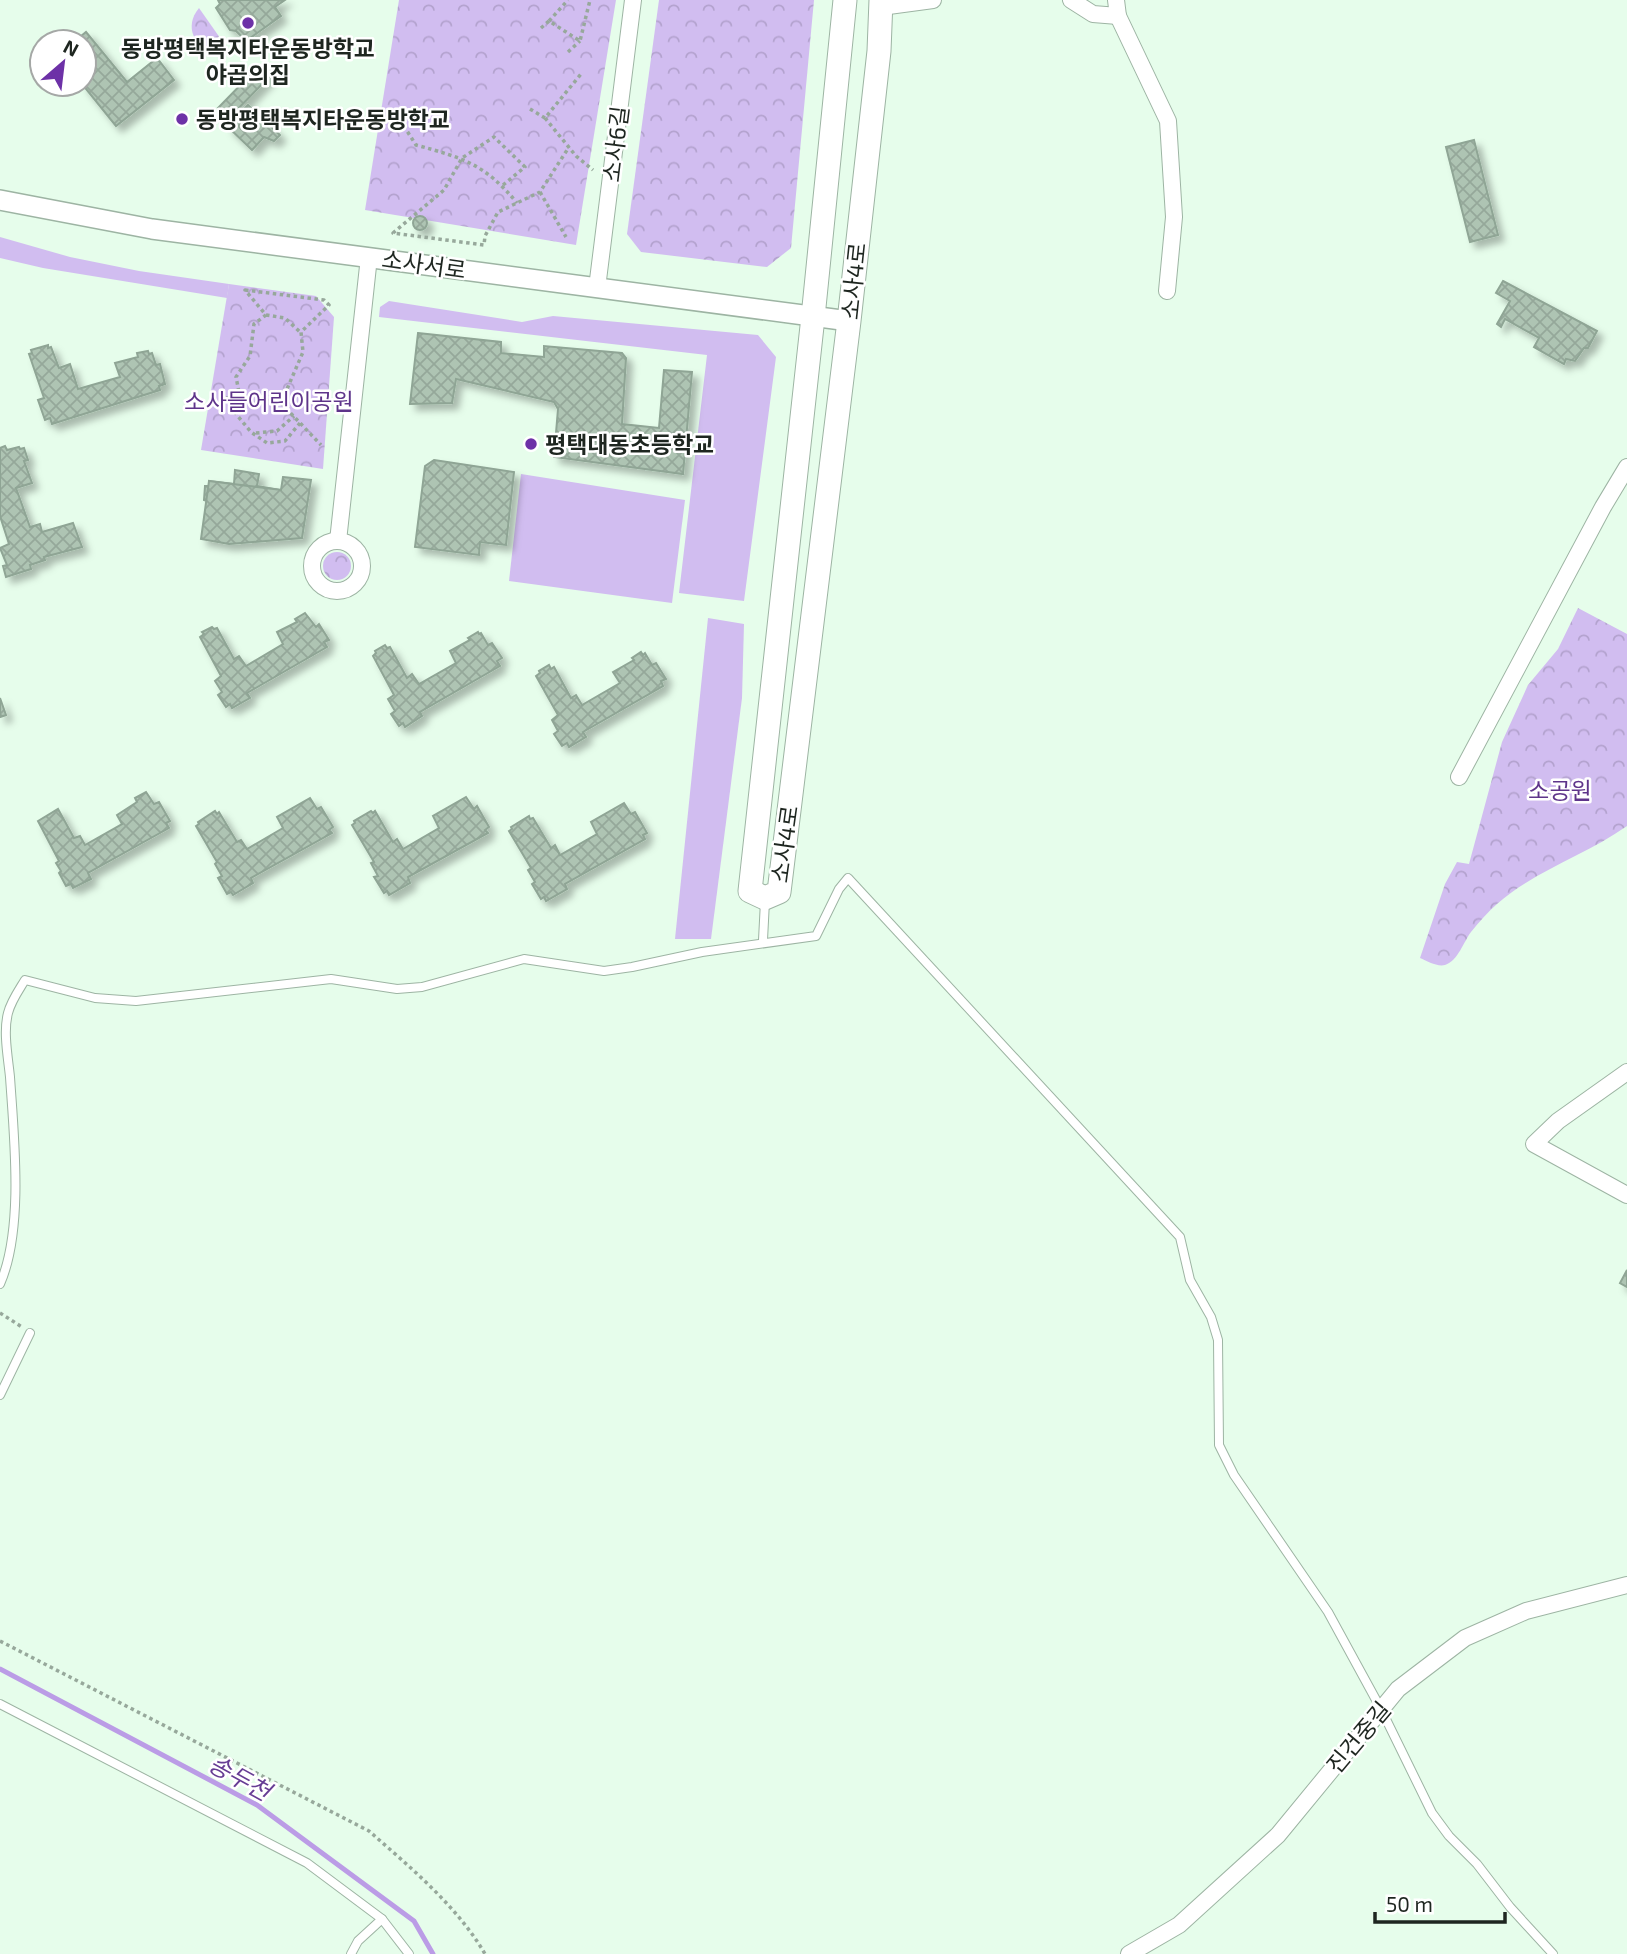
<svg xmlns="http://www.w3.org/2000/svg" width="1627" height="1954" font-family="'Exo 2','Noto Sans KR',sans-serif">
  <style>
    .grass { fill: #d1bdf0 }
    .park { fill: url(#park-crowns) }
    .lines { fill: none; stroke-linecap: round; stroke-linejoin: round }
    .stream { stroke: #bb9ce6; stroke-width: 5 }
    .building { fill: url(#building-cross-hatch); stroke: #8fa595; stroke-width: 2; filter: url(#shadow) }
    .service-casing { stroke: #9db4a3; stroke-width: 10 }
    .minor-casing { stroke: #9db4a3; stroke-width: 18 }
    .tertiary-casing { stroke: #9db4a3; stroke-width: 22 }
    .secondary-casing { stroke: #9db4a3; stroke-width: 25 }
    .path { stroke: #97a89b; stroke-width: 3.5; stroke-dasharray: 3.5 3.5; stroke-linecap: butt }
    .service { stroke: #fff; stroke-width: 8 }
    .minor { stroke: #fff; stroke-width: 16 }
    .tertiary { stroke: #fff; stroke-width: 19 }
    .secondary { stroke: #fff; stroke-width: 23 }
    .poi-dot { fill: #6d31a7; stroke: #fff; stroke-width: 2.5 }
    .labels { text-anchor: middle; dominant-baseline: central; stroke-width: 5; stroke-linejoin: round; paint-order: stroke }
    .poi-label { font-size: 23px; font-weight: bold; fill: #1e2620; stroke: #fff; text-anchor: start }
    .street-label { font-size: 23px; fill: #1e2620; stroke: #fff }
    .park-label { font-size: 23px; fill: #5e348a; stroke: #fff }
    .water-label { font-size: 24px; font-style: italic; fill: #663d94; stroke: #fff }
  </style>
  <defs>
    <pattern id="park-crowns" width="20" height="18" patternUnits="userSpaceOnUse" patternTransform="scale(1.75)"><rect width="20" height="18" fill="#d1bdf0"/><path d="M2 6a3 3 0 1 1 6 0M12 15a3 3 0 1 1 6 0" fill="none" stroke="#b3a2ce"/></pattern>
    <pattern id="building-cross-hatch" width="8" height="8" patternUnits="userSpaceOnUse" patternTransform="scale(1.75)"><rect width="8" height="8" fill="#aec4b3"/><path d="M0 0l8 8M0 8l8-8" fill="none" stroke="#95a89a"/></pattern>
    <filter id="shadow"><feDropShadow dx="6" dy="6" stdDeviation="3.5" flood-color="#0004"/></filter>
  </defs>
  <rect width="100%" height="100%" fill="#e6fdeb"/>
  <!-- grass -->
  <g class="grass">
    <path d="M0,237L70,257L139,271L229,284L227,298L43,268L0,258Z"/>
    <path d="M389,301L522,322L553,316L758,335L776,357L744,601L679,593L707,355L379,317L380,307Z"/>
    <path d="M521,474L685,500L672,603L509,581Z"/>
    <path d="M708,618L744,624L742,698L711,939H675Z"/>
  </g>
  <!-- park -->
  <g class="park">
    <path d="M399,0H616L576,245L365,210Z"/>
    <path d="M659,0H814L791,248L767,267L641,252L627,234Z"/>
    <path d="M199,8L225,45C204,59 179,32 199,8Z"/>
    <path d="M229,284L316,296L334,317L323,469L201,450Z"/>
    <circle cx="337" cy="566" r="14"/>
    <path d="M1578,608L1627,634V826C1586,855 1536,870 1497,904C1488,912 1479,922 1471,932C1464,941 1458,961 1445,965C1437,967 1427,961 1420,958L1445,884L1457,862L1469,864L1502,742L1528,685L1558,649Z"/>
  </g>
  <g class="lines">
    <!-- stream -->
    <path class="stream" d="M0,1669L257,1805L414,1921L433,1954"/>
  </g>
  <!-- building -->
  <g class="building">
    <path d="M218,0H285L275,7L281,16L246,41L236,31L230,30L216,8L220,4Z"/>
    <path d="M86,32L127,82L157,58L174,80L116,126L82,84H84V42H74Z"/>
    <path d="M259,66L270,76L229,118L218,108Z"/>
    <path d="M248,105L280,135L274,141L264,137L252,150L227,126Z"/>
    <path d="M1474,140L1498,235L1470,242L1446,147Z"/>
    <circle cx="420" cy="223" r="7"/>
    <path d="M1503,281L1597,331L1588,348H1584L1575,361L1566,359L1564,364L1534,347L1539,338L1505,319L1501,327L1497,324L1510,301L1496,293Z"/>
    <path d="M418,333L501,342V353L544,357V346L622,353L626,358L622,424L659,428L664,370L692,372L683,474L554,457L558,409L554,402L456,379L452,403L410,404Z"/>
    <path d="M48,345V348L51,347L59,368L70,364L78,389L120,377L115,363L138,357L137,353L148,351L149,354L152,353L156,365L160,364L165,384L159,386L160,390L52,424L50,418L45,420L38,400L44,398L29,354L32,353L31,350Z"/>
    <path d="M5,446L7,450L19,447L20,449L24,448L28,460L24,461L32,483L16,488L30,527L40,524L42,532L73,523L82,547L44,557L45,560L30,565L31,569L6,577L3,566L7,565L0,548L9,544L0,516V448Z"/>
    <path d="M434,460L514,472L506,545L480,542L479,555L415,547L425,466Z"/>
    <path d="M235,470L259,474L257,486L281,490L279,514L207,505V501L204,500L205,486H209V481L234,484Z"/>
    <path d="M283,477L311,480L302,538L229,544L201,539L209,481L281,490Z"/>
    <path d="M305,613L316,627L319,624L329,640L324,642L327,647L247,693L250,698L232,708L230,704L226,707L218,695L222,692L215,681L221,676L200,637L204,634L202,632L212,627L214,629L217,628L234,659L239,656L246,666L283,644L277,632L297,622L295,619Z"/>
    <path d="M478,632L479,634L481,633L488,645L492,643L502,658L497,661L500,666L420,712L422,716L405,727L403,723L399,726L391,714L395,711L388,699L394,695L373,656L376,653L375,651L385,645L387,648L390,647L407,678L412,674L419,684L456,663L450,651L470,640L468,638Z"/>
    <path d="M641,652L643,655L645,653L652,665L656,663L666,679L661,681L663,686L583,732L586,737L569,747L567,743L562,746L554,734L558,731L552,720L558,715L536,676L540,673L539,671L549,665L551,669L554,667L571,698L576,695L582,705L620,683L613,672L634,660L632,658Z"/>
    <path d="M0,698L6,715L0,717Z"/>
    <path d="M146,792L154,804L159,802L170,821L166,823L169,828L88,873L91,879L73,888L71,884L66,886L59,873L61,871L56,863L59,861L38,821L58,809L74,838L80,836L85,845L122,824L117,815L137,802L135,798Z"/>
    <path d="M466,797L474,809L477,806L489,827L485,830L488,833L408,877L410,883L389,895L387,891L384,893L374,877L378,876L371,863L374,862L352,825L355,823L354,821L371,811L373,813L375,811L393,842L397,839L403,849L439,828L433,816Z"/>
    <path d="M310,798L317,809L321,807L333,827L329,830L332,833L251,878L253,883L233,895L231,892L227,894L218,878L222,876L215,864L217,862L196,826L199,824L198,822L215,811L217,814L219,812L237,842L241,840L247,849L283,828L277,817Z"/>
    <path d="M624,803L631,814L635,812L647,833L643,835L645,839L565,884L567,889L546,901L544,897L541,899L532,884L535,882L528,870L531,868L509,831L512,829L511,827L529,816L530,819L533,818L551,848L555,845L560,855L597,834L591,822Z"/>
    <path d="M1627,1270V1287L1620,1283Z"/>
  </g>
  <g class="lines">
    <defs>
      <g id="service">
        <path d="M763,940L765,901"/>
        <path d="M0,1284C24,1229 14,1137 10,1077C8,1057 3,1032 8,1013C11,1001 19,990 25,980L95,998L136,1001L331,979L397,989L422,987L524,959L604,971L632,967L702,952L816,936L839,889L848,878L1180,1237L1190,1280L1211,1317L1218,1340L1219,1445L1234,1475L1328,1612L1381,1709L1432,1813L1449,1836L1477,1864L1510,1907L1553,1954"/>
        <path d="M0,1395L30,1333"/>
        <path d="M0,1704L307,1863L382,1919L409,1954"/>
        <path d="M351,1954L358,1941L382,1919"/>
      </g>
      <g id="minor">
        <path d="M1071,0L1093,14L1118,16L1116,0"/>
        <path d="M881,7L933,0"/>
        <path d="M1118,16L1168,121L1174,217L1167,291"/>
        <path d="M597,288L633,0"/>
        <path d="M338,541L369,257"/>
        <circle cx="337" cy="566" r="25"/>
        <path d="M1459,777L1603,507L1627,467"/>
        <path d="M1627,1072L1558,1121L1534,1144L1627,1195"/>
        <path d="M1129,1954L1179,1925L1278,1835L1398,1689L1465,1638L1526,1611L1627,1585"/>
      </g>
      <path id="tertiary" d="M0,200L152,229L849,321"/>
      <path id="secondary" d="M845,0L813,317L750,891L765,898L779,892L849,321L879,51L881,0"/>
    </defs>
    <!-- service casing -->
    <use href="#service" class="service-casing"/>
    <!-- minor casing -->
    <use href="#minor" class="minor-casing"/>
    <!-- tertiary casing -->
    <use href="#tertiary" class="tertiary-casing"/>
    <!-- secondary casing -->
    <use href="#secondary" class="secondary-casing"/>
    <!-- path -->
    <g class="path">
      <path d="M549,21L568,0"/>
      <path d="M541,28L549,21L580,41L590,0"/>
      <path d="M568,52L580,41"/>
      <path d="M530,109L545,118L581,74"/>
      <path d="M545,118L576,156L593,170"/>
      <path d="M400,120L416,145C463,158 485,164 517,203"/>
      <path d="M503,185L525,167L494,137L462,158L444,190L393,233L484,245L485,236L498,212L540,192L569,147"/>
      <path d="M540,192L566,237"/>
      <path d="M245,290L324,300L329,305L301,332L303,352L281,403L241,402L236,377L250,356L254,324L266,315Z"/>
      <path d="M266,315L285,318L300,332"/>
      <path d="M212,397L241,399L236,414L251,432L267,443L285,441L300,423"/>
      <path d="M281,403L321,445"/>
      <path d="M256,433L277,431L294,416"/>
      <path d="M0,1313L22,1327"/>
      <path d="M0,1641L369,1831C410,1867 458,1907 485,1954"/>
    </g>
    <!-- service -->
    <use href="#service" class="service"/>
    <!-- minor -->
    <use href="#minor" class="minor"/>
    <!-- tertiary -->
    <use href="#tertiary" class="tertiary"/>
    <!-- secondary -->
    <use href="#secondary" class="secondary"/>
  </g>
  <!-- markers -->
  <g class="poi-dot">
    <circle cx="248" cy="23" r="7"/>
    <circle cx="182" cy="119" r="7"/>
    <circle cx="531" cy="444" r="7"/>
  </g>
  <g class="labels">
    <!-- poi labels -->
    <g class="poi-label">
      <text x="248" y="48" text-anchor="middle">동방평택복지타운동방학교<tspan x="248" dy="26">야곱의집</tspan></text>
      <text x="196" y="119">동방평택복지타운동방학교</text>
      <text x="545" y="444">평택대동초등학교</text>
    </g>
    <!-- street labels -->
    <g class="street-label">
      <text transform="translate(615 144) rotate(-83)">소사6길</text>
      <text transform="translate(424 264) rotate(8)">소사서로</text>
      <text transform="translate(853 281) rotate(-84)">소사4로</text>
      <text transform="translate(784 844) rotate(-82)">소사4로</text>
      <text transform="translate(1358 1737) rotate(-50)">진건중길</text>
    </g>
    <!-- park labels -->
    <g class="park-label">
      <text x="269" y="401">소사들어린이공원</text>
      <text x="1560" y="790">소공원</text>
    </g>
    <!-- water labels -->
    <g class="water-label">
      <text transform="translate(240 1777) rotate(29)">송두천</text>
    </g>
  </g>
  <!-- north arrow -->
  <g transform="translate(63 63) rotate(28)"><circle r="33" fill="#ffffff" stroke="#a5a8a6" stroke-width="2"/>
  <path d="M0-5L12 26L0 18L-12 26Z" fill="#6d31a7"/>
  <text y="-10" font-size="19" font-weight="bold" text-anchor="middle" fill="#1e2620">N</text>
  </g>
  <!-- scale -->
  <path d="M1375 1912v10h130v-10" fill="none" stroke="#1e2620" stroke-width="3.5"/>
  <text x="1386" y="1912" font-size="21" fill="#1e2620" stroke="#ffffff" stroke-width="5" paint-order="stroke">50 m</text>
</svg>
